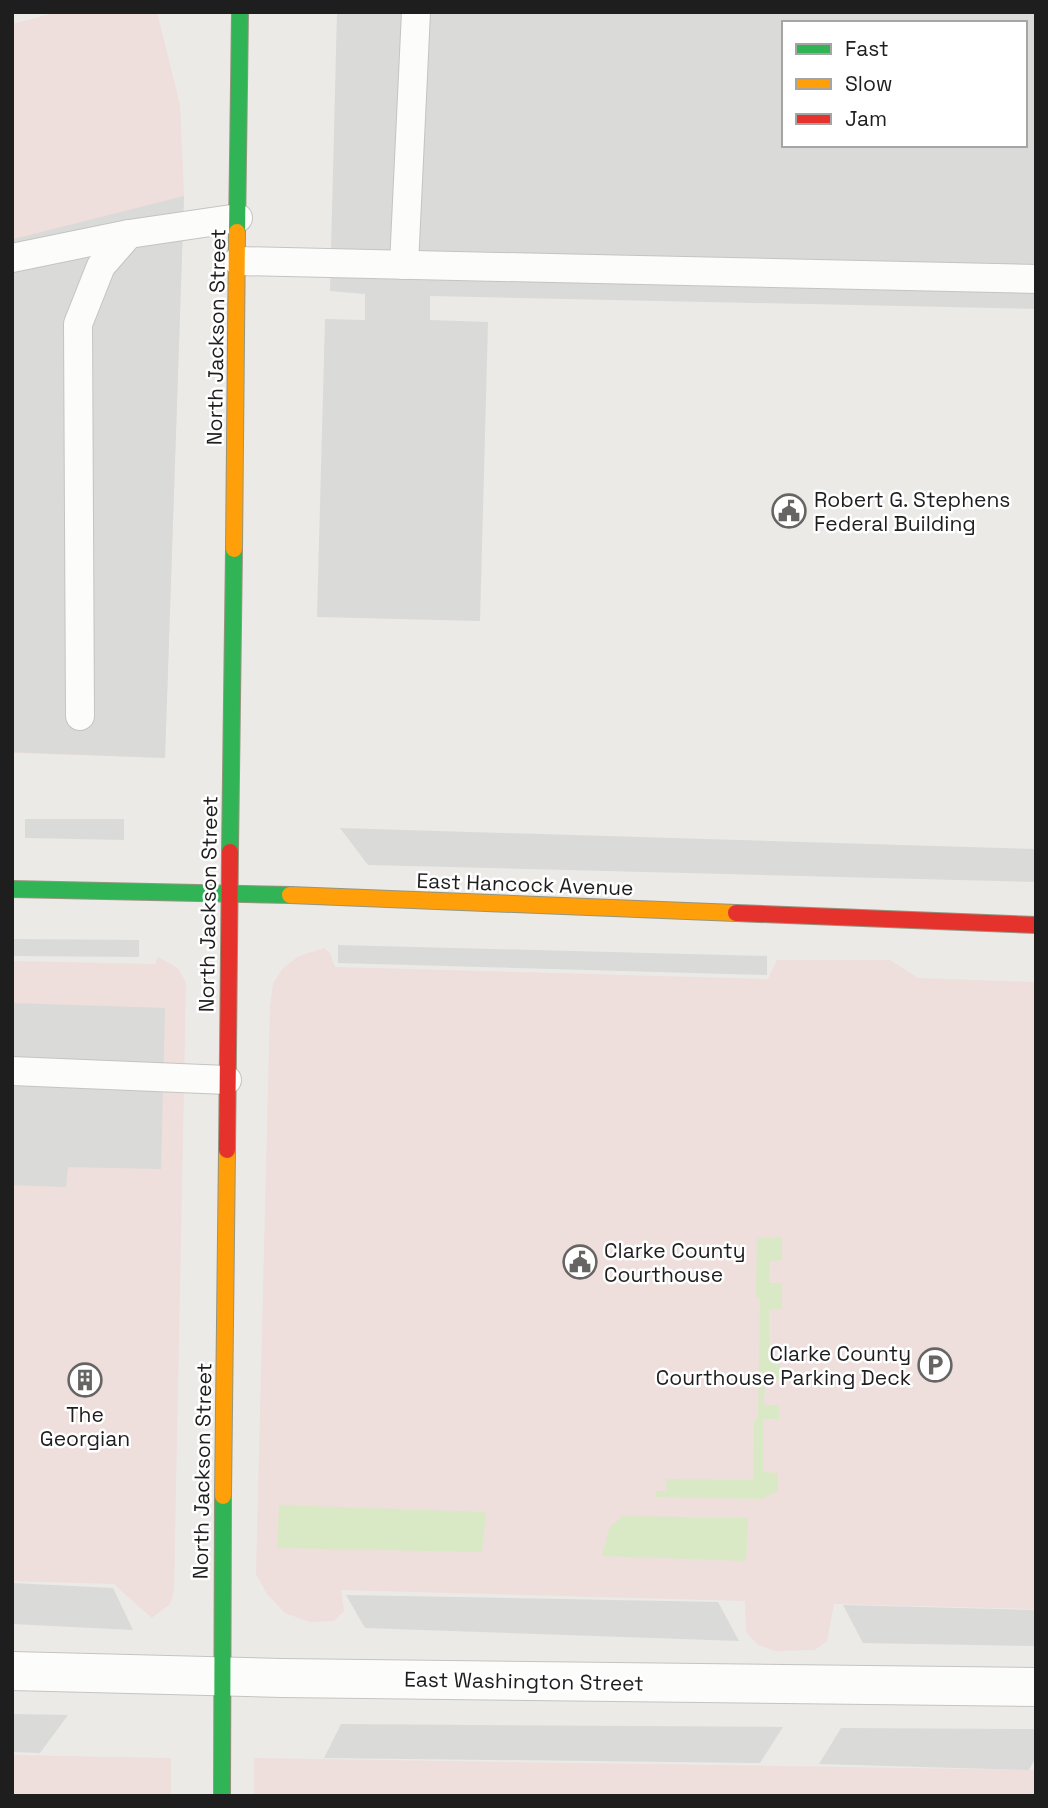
<svg xmlns="http://www.w3.org/2000/svg" width="1048" height="1808" font-family="'Space Grotesk',sans-serif">
  <style>
    .commercial { fill: #eededc }
    .religious { fill: #dadad8; fill-rule: evenodd }
    .grass { fill: #dae9c5 }
    .lines { fill: none; stroke-linecap: round; stroke-linejoin: round }
    .lane-casing { stroke: #c5c4c3; stroke-width: 30 }
    .street-casing { stroke: #c5c4c3; stroke-width: 40 }
    .fast-casing { stroke: #95957f; stroke-width: 18 }
    .slow-casing { stroke: #95957f; stroke-width: 18 }
    .jam-casing { stroke: #95957f; stroke-width: 18 }
    .lane { stroke: #fcfcfb; stroke-width: 28 }
    .street { stroke: #fcfcfb; stroke-width: 38 }
    .fast { stroke: #30b455; stroke-width: 16 }
    .slow { stroke: #ff9f0a; stroke-width: 16 }
    .jam { stroke: #e5322d; stroke-width: 16 }
    .labels { text-anchor: middle; dominant-baseline: central; stroke-width: 5; stroke-linejoin: round; paint-order: stroke }
    .street-label { font-size: 21px; fill: #1e1e1e; stroke: #fff }
    .poi-label { font-size: 21px; fill: #1e1e1e; stroke: #fff; text-anchor: start }
  </style>
  <rect width="100%" height="100%" fill="#eceae7"/>
  <!-- commercial -->
  <g class="commercial">
    <path d="M58,12H157L180,105L184,196L165,758L12,753V24Z"/>
    <path d="M324,948L330,953L335,967L768,979L777,960H890L918,978L1036,982V1609L834,1604L827,1641L815,1650L776,1651L758,1645L746,1632L745,1601L341,1590L344,1611L334,1621L310,1622L285,1613L267,1594L256,1574L270,1007L273,983L283,968L299,956Z"/>
    <path d="M158,957L178,968L186,983L174,1591L170,1604L152,1618L114,1584L12,1581V961L155,964Z"/>
    <path d="M12,1755L171,1758V1796H12Z"/>
    <path d="M254,1758L1036,1770V1796H254Z"/>
  </g>
  <!-- religious -->
  <g class="religious">
    <path d="M337,12H1036V309L430,296V320L488,322L480,621L317,617L325,319L365,320V294L330,291ZM784,23H1025V145H784Z"/>
    <path d="M184,196L165,758L12,752L14,239Z"/>
    <path d="M25,819H124V840L25,838Z"/>
    <path d="M340,828L1036,849V882L368,865Z"/>
    <path d="M12,939L139,940V957L12,956Z"/>
    <path d="M338,945L767,956V975L338,963Z"/>
    <path d="M12,1003L165,1008L161,1169L68,1167L66,1187L12,1185Z"/>
    <path d="M12,1583L113,1588L133,1630L12,1624Z"/>
    <path d="M346,1595L718,1602L739,1641L365,1628Z"/>
    <path d="M843,1605L1036,1610V1646L863,1643Z"/>
    <path d="M12,1714L68,1715L40,1753L12,1752Z"/>
    <path d="M341,1724L783,1727L760,1763L324,1758Z"/>
    <path d="M841,1728L1036,1729V1757L1029,1770L819,1764Z"/>
  </g>
  <!-- grass -->
  <g class="grass">
    <path d="M757,1237L782,1238V1260L770,1261L769,1283H782V1309L769,1310V1361L780,1362V1379L765,1380L764,1405H779V1419H763V1472L778,1473V1491L761,1499L656,1497V1491H667L666,1479L753,1480L754,1420L758,1419L760,1299L756,1298Z"/>
    <path d="M279,1505L486,1512L482,1552L277,1548Z"/>
    <path d="M623,1516L748,1518L746,1561L602,1556L610,1527Z"/>
  </g>
  <g class="lines">
    <defs>
      <g id="lane">
        <path d="M12,258L129,234"/>
        <path d="M238,261L1036,279"/>
        <path d="M404,265L416,12"/>
        <path d="M80,716L78,324L101,266L129,234L238,218"/>
        <path d="M12,1071L227,1080"/>
      </g>
      <path id="street" d="M12,1671L282,1678L1036,1687"/>
      <g id="fast">
        <path d="M237,232L240,12"/>
        <path d="M230,852L234,549"/>
        <path d="M12,889L290,895"/>
        <path d="M222,1796L223,1496"/>
      </g>
      <g id="slow">
        <path d="M234,549L237,232"/>
        <path d="M290,895L736,913"/>
        <path d="M223,1496L227,1150"/>
      </g>
      <g id="jam">
        <path d="M736,913L1036,925"/>
        <path d="M227,1150L230,852"/>
      </g>
    </defs>
    <!-- lane casing -->
    <use href="#lane" class="lane-casing"/>
    <!-- street casing -->
    <use href="#street" class="street-casing"/>
    <!-- fast casing -->
    <use href="#fast" class="fast-casing"/>
    <!-- slow casing -->
    <use href="#slow" class="slow-casing"/>
    <!-- jam casing -->
    <use href="#jam" class="jam-casing"/>
    <!-- lane -->
    <use href="#lane" class="lane"/>
    <!-- street -->
    <use href="#street" class="street"/>
    <!-- fast -->
    <use href="#fast" class="fast"/>
    <!-- slow -->
    <use href="#slow" class="slow"/>
    <!-- jam -->
    <use href="#jam" class="jam"/>
  </g>
  <!-- icons -->
  <defs>
    <symbol id="civic-ring" viewBox="-11 -11 22 22"><circle r="9.5" fill="#fff" stroke="#666564" stroke-width="1.5"/><path d="M-.6-6.5H3V-4.5H.6V-3L4-1V1h2V6H-6V1h2V-1L-.6-3ZM-1.2 2.5V6h2.4V2.5Z" fill="#666564"/></symbol>
    <symbol id="parking-ring" viewBox="-11 -11 22 22"><circle r="9.5" fill="#fff" stroke="#666564" stroke-width="1.5"/><path d="M-3.5-5.5H1a3.5 3.5 0 0 1 0 7H-1V5.5H-3.5ZM-1-3.4V-.6H.8a1.4 1.4 0 0 0 0-2.8Z" fill="#666564"/></symbol>
    <symbol id="building-ring" viewBox="-11 -11 22 22"><circle r="9.5" fill="#fff" stroke="#666564" stroke-width="1.5"/><path d="M-4-6H4V6H1V3H-1V6H-4ZM-2.5-4.3h1.7v1.8h-1.7ZM.8-4.3h1.7v1.8H.8ZM-2.5-1h1.7V.8h-1.7ZM.8-1h1.7V.8H.8Z" fill="#666564"/></symbol>
  </defs>
  <g fill-rule="evenodd">
    <use href="#civic-ring" x="770" y="492" width="38" height="38"/>
    <use href="#civic-ring" x="561" y="1243" width="38" height="38"/>
    <use href="#parking-ring" x="916" y="1346" width="38" height="38"/>
    <use href="#building-ring" x="66" y="1361" width="38" height="38"/>
  </g>
  <g class="labels">
    <!-- street labels -->
    <g class="street-label">
      <text transform="translate(216 337) rotate(-89)">North Jackson Street</text>
      <text transform="translate(525 884) rotate(2)">East Hancock Avenue</text>
      <text transform="translate(208 904) rotate(-89)">North Jackson Street</text>
      <text transform="translate(202 1471) rotate(-89)">North Jackson Street</text>
      <text transform="translate(524 1681) rotate(1)">East Washington Street</text>
    </g>
    <!-- poi labels -->
    <g class="poi-label">
      <text x="814" y="499">Robert G. Stephens<tspan x="814" dy="24">Federal Building</tspan></text>
      <text x="604" y="1250">Clarke County<tspan x="604" dy="24">Courthouse</tspan></text>
      <text x="911" y="1353" text-anchor="end">Clarke County<tspan x="911" dy="24">Courthouse Parking Deck</tspan></text>
      <text x="85" y="1414" text-anchor="middle">The<tspan x="85" dy="24">Georgian</tspan></text>
    </g>
  </g>
  <!-- border -->
  <rect width="1048" height="1808" fill="none" stroke="#1e1e1e" stroke-width="28"/>
  <!-- legend -->
  <rect x="782" y="21" width="245" height="126" fill="#ffffff" stroke="#a5a5a5" stroke-width="2"/>
  <rect x="796" y="44" width="35" height="10" fill="#30b455" stroke="#a5a5a5" stroke-width="2"/>
  <text x="845" y="56" font-size="21" fill="#1e1e1e">Fast</text>
  <rect x="796" y="79" width="35" height="10" fill="#ff9f0a" stroke="#a5a5a5" stroke-width="2"/>
  <text x="845" y="91" font-size="21" fill="#1e1e1e">Slow</text>
  <rect x="796" y="114" width="35" height="10" fill="#e5322d" stroke="#a5a5a5" stroke-width="2"/>
  <text x="845" y="126" font-size="21" fill="#1e1e1e">Jam</text>
</svg>
